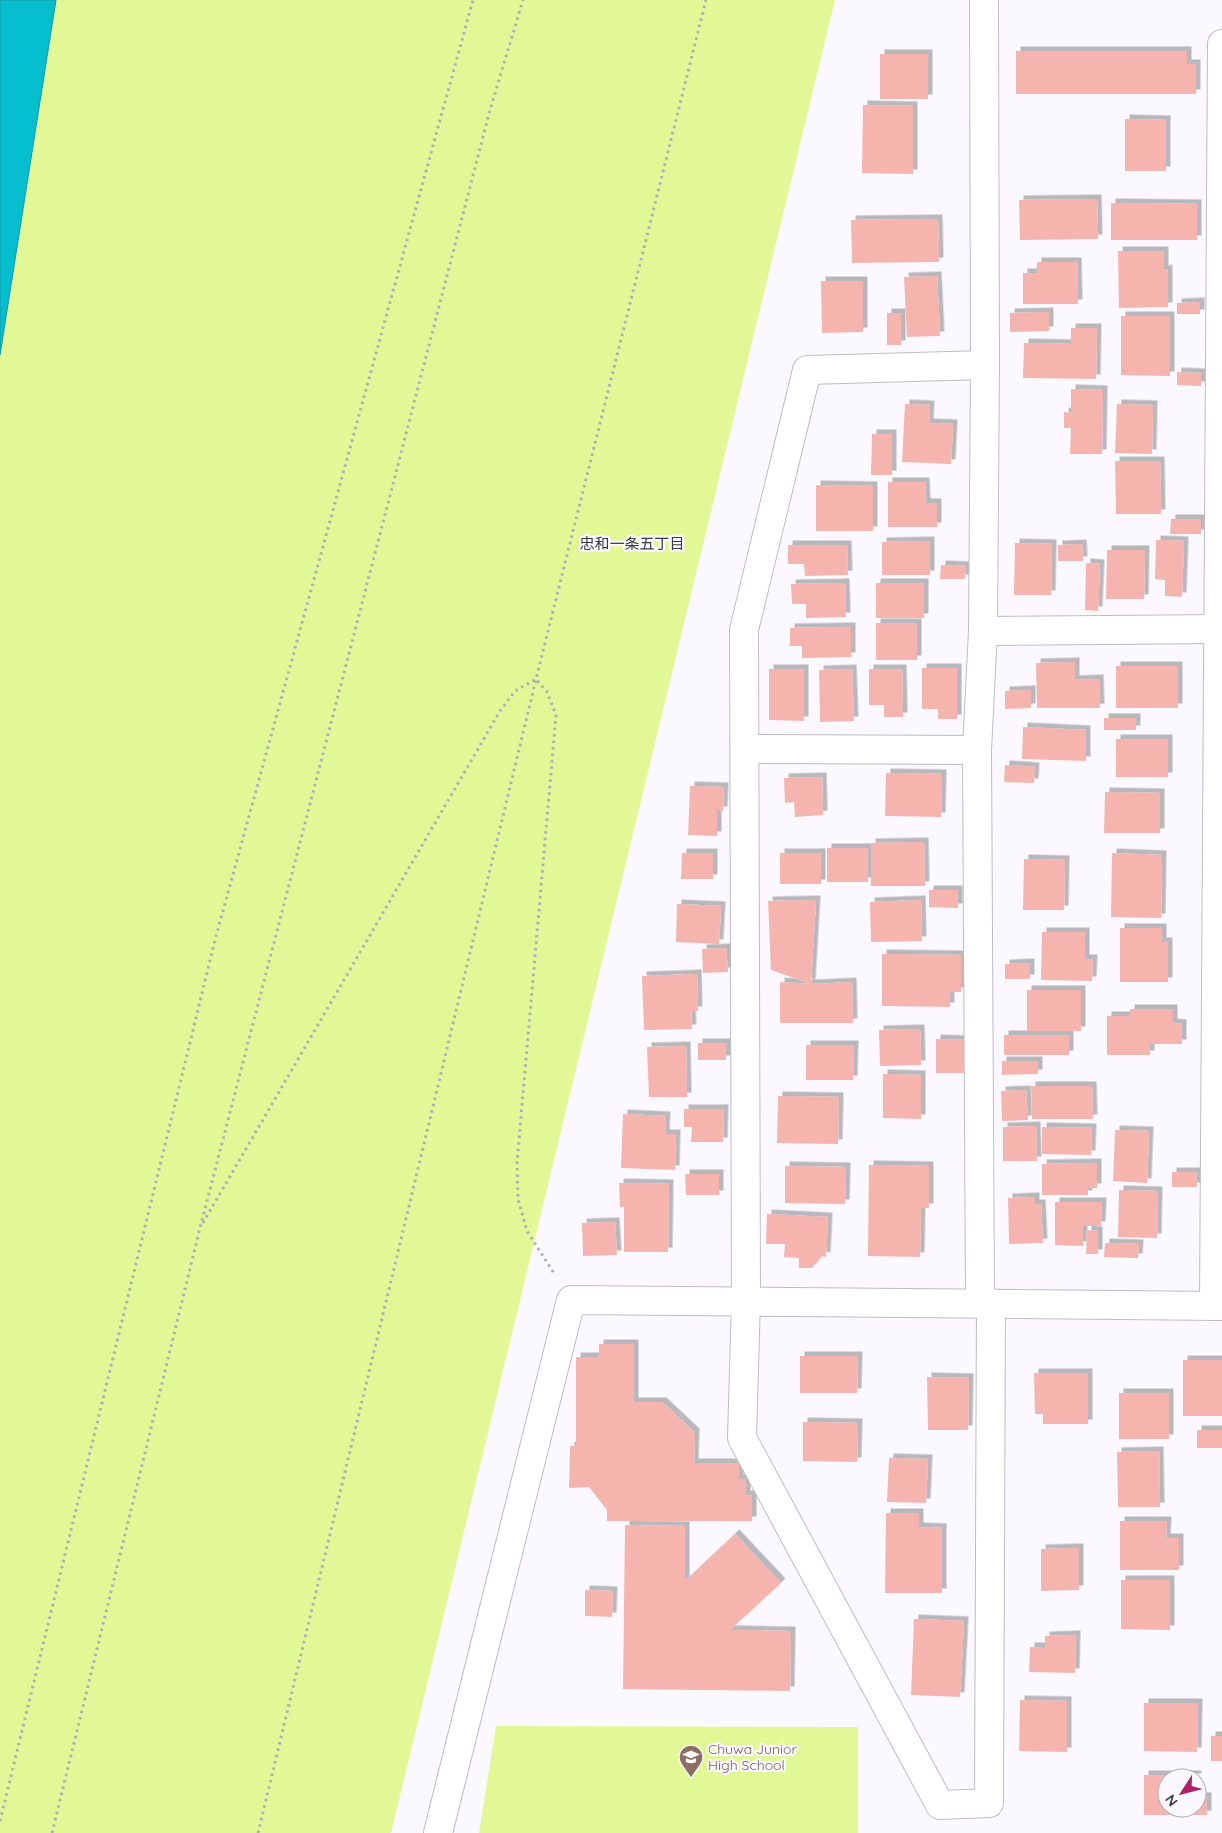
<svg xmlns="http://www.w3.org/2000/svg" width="1222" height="1833" font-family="Quicksand,'Noto Sans JP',sans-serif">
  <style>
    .green { fill: #e2f796 }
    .water { fill: #05bfce; stroke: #1597a3 }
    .building { fill: #f5b5ae; filter: url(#shadow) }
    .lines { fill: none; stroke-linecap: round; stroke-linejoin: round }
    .street-casing { stroke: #bfbbc5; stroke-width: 30 }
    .path { stroke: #b0aeb4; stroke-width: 3; stroke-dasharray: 2.5 4; stroke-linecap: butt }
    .street { stroke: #fff; stroke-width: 28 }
    .labels { text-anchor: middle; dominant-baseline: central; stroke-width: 4.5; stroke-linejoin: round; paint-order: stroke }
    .education-label { font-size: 14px; fill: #785e54; stroke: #fbf9ff; text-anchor: start }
    .neighbourhood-label { font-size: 15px; fill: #3b3a3e; stroke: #fbf9ff }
  </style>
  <defs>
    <filter id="shadow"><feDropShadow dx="4.5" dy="-4.5" stdDeviation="0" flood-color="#0004"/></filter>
  </defs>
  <rect width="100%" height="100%" fill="#fbf9ff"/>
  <!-- green -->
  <g class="green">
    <path d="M56,0H835L391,1833H0V355Z"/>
    <path d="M496,1726L858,1727V1833H479Z"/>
  </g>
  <!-- water -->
  <path class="water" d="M0,0H56L0,355Z"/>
  <!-- building -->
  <g class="building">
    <path d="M1016,51H1187V64H1196V94H1016Z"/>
    <rect x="880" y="54" width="48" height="45"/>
    <path d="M863,105L913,106V174L862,173Z"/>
    <path d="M1125,119L1166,120V171H1125Z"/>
    <path d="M1097,199L1098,239L1020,240L1019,200Z"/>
    <path d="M1111,203L1197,204V240H1111Z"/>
    <path d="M938,219L939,262L852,263L851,220Z"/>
    <path d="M1118,251H1164V270L1168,269V307L1119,308Z"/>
    <path d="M1037,262H1077L1078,304H1023V273H1037Z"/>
    <path d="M937,276L940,336L907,337L904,277Z"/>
    <path d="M821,281H863V332L822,333Z"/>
    <path d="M1200,302V314H1177V303Z"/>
    <path d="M1049,312V331L1010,332V313Z"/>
    <rect x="887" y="313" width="14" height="32"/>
    <path d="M1121,316H1170V376L1121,375Z"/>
    <path d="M1071,328H1097L1096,379L1023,378L1024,343L1071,344Z"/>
    <path d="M1177,372L1201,373V386L1177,385Z"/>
    <path d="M1071,389L1103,390L1102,454H1070L1071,428H1064V412L1071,413Z"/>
    <path d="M905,404L930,405L929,423L953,424L951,464L902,462Z"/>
    <path d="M1117,404L1153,405L1152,454L1115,453Z"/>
    <path d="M872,434H892V475H871Z"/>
    <path d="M1115,461H1160L1161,514H1116Z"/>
    <path d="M888,482H925L926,503H937V527H888Z"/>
    <path d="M816,485L873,486V531H816Z"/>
    <path d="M1171,519H1201V534H1170Z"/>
    <path d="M1156,540L1184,541L1182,597L1165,596V580L1155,579Z"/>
    <path d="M930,541V575H882V542Z"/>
    <path d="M1015,543L1052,544L1051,595H1014Z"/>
    <path d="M1082,544L1083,561H1058V545Z"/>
    <path d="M788,545H847L848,575L805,576L804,564H788Z"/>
    <path d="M1107,550H1145L1144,599H1106Z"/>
    <path d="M1086,563L1100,564L1098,611L1085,610Z"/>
    <path d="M941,565L966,566L965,579H940Z"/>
    <path d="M845,583L846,617L806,618V604H792L791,584Z"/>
    <rect x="876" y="583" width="48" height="35"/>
    <rect x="876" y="623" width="41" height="37"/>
    <path d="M851,627V657L802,658V646H790V628Z"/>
    <path d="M1075,662V680L1099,679L1100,708H1037L1036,663Z"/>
    <rect x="1116" y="666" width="62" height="42"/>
    <path d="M922,668H957V719H938V709H922Z"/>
    <path d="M769,669H804V721L769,720Z"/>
    <path d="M852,669L854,721L820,722L819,670Z"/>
    <path d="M869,669H902L903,717H884V705H869Z"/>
    <path d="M1031,690V708L1005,709V691Z"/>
    <rect x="1104" y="718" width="32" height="12"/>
    <path d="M1023,727L1086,730V761L1022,759Z"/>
    <rect x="1116" y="739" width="52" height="38"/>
    <path d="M1005,765L1035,767L1034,783L1004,782Z"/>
    <path d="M886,773L942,774L941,817L885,816Z"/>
    <path d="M822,777L823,815L795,817L794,802L785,803L784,778Z"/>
    <path d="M690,786L724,787L723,811H717V836L688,835Z"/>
    <path d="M1105,792L1160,793V833H1104Z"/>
    <path d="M924,842L925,886H871V843Z"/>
    <path d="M827,848H867L868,882H827Z"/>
    <path d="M682,853H713V879H681Z"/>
    <rect x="780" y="853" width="41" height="31"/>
    <path d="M1112,853L1162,855L1161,918L1111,917Z"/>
    <path d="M1024,859L1065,860L1064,910H1023Z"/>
    <path d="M929,890H958V908L929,907Z"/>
    <path d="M816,900L811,984L771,970L768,901Z"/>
    <path d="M921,900L922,941L871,942L870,902Z"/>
    <path d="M677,904L721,906L719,944L676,942Z"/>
    <path d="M1120,928H1162V942H1168V982H1120Z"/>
    <path d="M1042,932H1085V959H1093L1092,981L1041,980Z"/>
    <path d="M726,948L728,972L703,973L702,949Z"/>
    <path d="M882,954L961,955V992H950V1007L882,1006Z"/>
    <path d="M1030,963V979H1005V964Z"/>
    <path d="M697,974L698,1011H691L692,1029L644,1030L642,976Z"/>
    <path d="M780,982L814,984L852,982L853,1023H780Z"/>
    <rect x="1027" y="990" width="54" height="41"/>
    <path d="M1130,1009H1173V1023L1182,1024V1044H1150V1055H1107V1016H1130Z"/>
    <path d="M920,1029L921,1065L880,1066L879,1030Z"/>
    <rect x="1004" y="1035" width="65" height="20"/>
    <path d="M936,1039L964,1040V1073H936Z"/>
    <rect x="698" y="1043" width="28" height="17"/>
    <path d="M806,1045H854L853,1080H806Z"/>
    <path d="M686,1046L687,1097H649L647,1047Z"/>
    <path d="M1002,1061H1038V1074L1002,1075Z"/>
    <path d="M883,1074L921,1075V1119L883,1118Z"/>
    <path d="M1031,1086H1092L1093,1119H1032Z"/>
    <path d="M1026,1090L1028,1120L1002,1121L1001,1091Z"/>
    <path d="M778,1096L839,1097L838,1144L777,1143Z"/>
    <path d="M684,1109H724L723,1142H691L692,1127H684Z"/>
    <path d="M623,1114L666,1116L665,1134H676L675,1170L621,1168Z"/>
    <path d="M1036,1126L1037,1161H1003V1127Z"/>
    <path d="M1042,1127L1092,1128L1091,1155L1042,1154Z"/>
    <path d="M1115,1130L1149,1131L1147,1183L1113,1181Z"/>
    <path d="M1097,1163V1188H1088V1195H1042V1164Z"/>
    <path d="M869,1165L929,1166V1208H921L920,1257L868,1256Z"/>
    <path d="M785,1166L846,1167L845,1204L785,1203Z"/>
    <path d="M1172,1172H1196L1197,1187H1172Z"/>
    <path d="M685,1174H719V1195H686Z"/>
    <path d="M619,1183L669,1184L668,1252H624V1207H620Z"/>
    <path d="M1119,1190L1158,1191L1157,1238L1118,1237Z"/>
    <path d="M1035,1197V1204H1041L1043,1243L1009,1244L1008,1198Z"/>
    <path d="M1055,1202H1102L1101,1226H1083V1246L1055,1245Z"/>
    <path d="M767,1214L828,1217L826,1257L821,1256L812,1268H799V1258L784,1257L785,1244H766Z"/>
    <path d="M615,1222L617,1255L583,1256L582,1223Z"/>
    <path d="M1087,1230L1098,1231V1254H1086Z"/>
    <path d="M1105,1243L1139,1244L1138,1258L1104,1257Z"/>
    <path d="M599,1344H634V1402H662L695,1433L694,1463H739V1479H746V1495H752V1521H607V1510L589,1487L569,1488L570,1446H576V1357H599Z"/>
    <path d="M800,1356H858L857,1393H800Z"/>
    <rect x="1183" y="1360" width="39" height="56"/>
    <path d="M1034,1373H1088V1424H1043V1414H1035Z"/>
    <path d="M927,1377L969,1378L968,1430H928Z"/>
    <rect x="1119" y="1393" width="50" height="46"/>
    <path d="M803,1422L858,1423L857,1462L803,1461Z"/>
    <rect x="1197" y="1430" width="25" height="18"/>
    <path d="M1159,1451L1160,1507H1118L1117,1452Z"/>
    <path d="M889,1458L928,1459L926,1503L887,1502Z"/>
    <path d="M886,1513H919V1527L942,1528V1593H885Z"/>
    <path d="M1120,1521H1167L1166,1538H1179V1570H1120Z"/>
    <path d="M625,1525L685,1526V1581L735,1534L781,1583L730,1630L791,1631L790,1691L623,1689Z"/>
    <path d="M1079,1548V1590L1041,1591V1549Z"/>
    <path d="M1121,1580H1170V1630L1121,1629Z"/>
    <path d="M585,1590L613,1591L612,1617L585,1616Z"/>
    <path d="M914,1619L964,1621L960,1697L911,1695Z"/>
    <path d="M1076,1635L1075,1673L1029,1672L1030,1647H1045V1636Z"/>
    <path d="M1020,1700L1067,1701V1752L1019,1751Z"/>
    <path d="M1144,1703H1198L1197,1752L1144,1751Z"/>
    <rect x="1211" y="1736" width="11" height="25"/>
    <path d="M1144,1775H1197V1778H1167V1808H1197V1797H1207V1815H1144Z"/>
  </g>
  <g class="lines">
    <defs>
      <g id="street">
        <path d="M985,365L807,370L744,630L746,1300L742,1438L940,1805L989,1803L991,1303"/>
        <path d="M983,631L1222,629"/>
        <path d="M746,749L977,750"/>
        <path d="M980,1303L977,750L983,631L985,365L984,0"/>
        <path d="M1214,1306L1222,44"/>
        <path d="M438,1833L571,1300L1222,1306"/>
      </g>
    </defs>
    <!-- street casing -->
    <use href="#street" class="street-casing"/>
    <!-- path -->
    <g class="path">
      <path d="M203,1223L500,711L515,691L536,679L547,692L556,715L517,1163L518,1199L527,1231L555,1275"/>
      <path d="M0,1821L215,940L473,0"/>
      <path d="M52,1833L200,1228L490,110L523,0"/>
      <path d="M258,1833L536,679L706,0"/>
    </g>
    <!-- street -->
    <use href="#street" class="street"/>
  </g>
  <!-- icons -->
  <defs>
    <symbol id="school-pin" viewBox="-11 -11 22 30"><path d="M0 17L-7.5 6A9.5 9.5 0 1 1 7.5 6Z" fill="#8d6e63" stroke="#fbf9ff"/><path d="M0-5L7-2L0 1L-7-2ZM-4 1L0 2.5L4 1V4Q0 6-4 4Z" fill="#fff"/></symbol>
  </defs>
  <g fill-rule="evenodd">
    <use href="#school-pin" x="677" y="1743" width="28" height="38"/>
  </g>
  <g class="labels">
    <!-- education labels -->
    <g class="education-label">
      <text x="708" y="1749">Chuwa Junior<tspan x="708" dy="16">High School</tspan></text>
    </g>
    <!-- neighbourhood labels -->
    <g class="neighbourhood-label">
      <text x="632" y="543">忠和一条五丁目</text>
    </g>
  </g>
  <!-- north arrow -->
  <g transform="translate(1182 1793) rotate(234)"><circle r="24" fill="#fbf9ff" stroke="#aeadb2"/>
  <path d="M0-4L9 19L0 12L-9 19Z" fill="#ab2267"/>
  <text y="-8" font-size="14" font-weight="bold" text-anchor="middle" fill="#3b3a3e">N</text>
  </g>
</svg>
